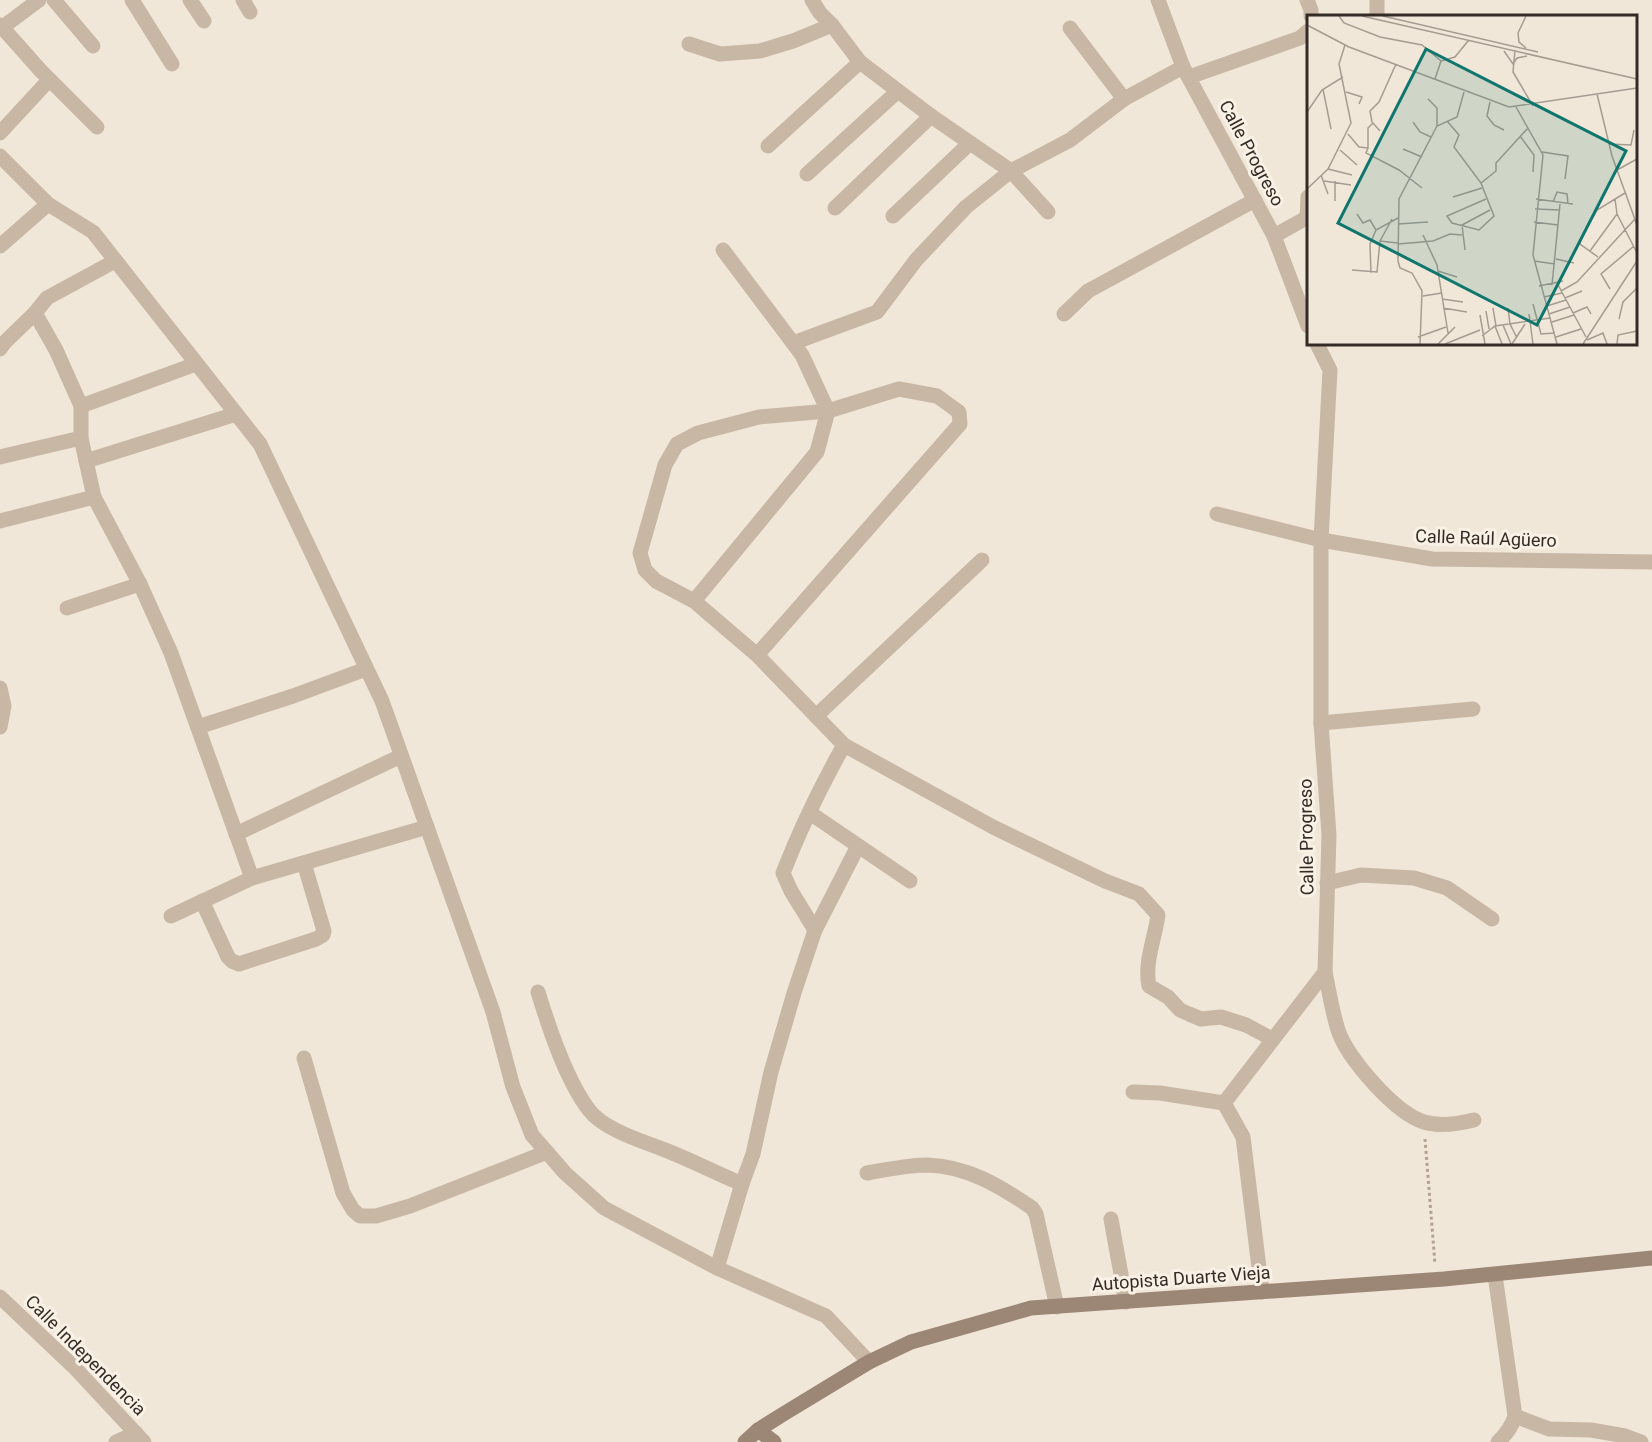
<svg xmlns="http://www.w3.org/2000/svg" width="1652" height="1442" font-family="Roboto,sans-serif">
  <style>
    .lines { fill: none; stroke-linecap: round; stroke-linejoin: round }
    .path { stroke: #b4a18f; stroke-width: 3; stroke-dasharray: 3 3; stroke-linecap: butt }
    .street { stroke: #c8b7a5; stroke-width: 15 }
    .secondary { stroke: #9c8676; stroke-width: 15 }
    .labels { text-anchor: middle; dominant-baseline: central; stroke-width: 6; stroke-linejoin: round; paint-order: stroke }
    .street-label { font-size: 18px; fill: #342b26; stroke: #f9f1e5 }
    .inset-road { fill: none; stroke: #a59c91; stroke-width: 1.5 }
    .view { fill: #0f766e; fill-opacity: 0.15; stroke: #0f766e; stroke-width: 3 }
    .inset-edge { fill: none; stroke: #342b26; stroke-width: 3 }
  </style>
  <rect width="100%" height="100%" fill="#f1e7d9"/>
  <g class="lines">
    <!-- path -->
    <path class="path" d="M1425,1139L1435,1264"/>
    <!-- street -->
    <g class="street">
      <path d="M54,0L93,46"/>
      <path d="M132,0L172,64"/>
      <path d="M190,0L204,21"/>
      <path d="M243,0L250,12"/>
      <path d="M812,0L820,13L832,25L860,62L931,116L1011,171L1048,212"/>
      <path d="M1158,0L1183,67L1274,236L1308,326"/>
      <path d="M1307,0L1311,10V16"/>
      <path d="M1377,16V0"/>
      <path d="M0,25L41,71L97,127"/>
      <path d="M1070,28L1124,99"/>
      <path d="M0,29L39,0"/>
      <path d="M689,44L720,54L760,51L793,41L832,25"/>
      <path d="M1189,77L1300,38L1308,31"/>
      <path d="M0,133L49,80"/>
      <path d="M768,146L860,62"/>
      <path d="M0,156L48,204L93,232L260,444L382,701L493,1012L513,1087L532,1135L565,1173L604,1208L717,1268L826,1316L869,1362"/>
      <path d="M807,174L898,91"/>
      <path d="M835,208L931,116"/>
      <path d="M893,216L970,143"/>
      <path d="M1307,218L1308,197"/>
      <path d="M1274,236L1308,217"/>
      <path d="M0,246L48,204"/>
      <path d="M35,313L56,350L81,406V438L94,497L140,584L171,653L252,878"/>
      <path d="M1064,314L1088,291L1255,200"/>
      <path d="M793,343L877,312L916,260L966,207L1011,171L1070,140L1124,99L1183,67"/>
      <path d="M0,349L5,342L35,313L47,298L115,261"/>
      <path d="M81,406L196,364"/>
      <path d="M0,457L81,438"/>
      <path d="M86,461L236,414"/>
      <path d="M1217,514L1321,540L1432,559L1652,562"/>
      <path d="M0,521L94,497"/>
      <path d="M694,601L817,452L828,411L802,355L723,250"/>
      <path d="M67,608L140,584"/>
      <path d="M757,655L960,424L959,412L937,396L899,389L828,411L759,417L698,433L677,444L665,465L640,553L645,570L656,581L694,601L757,655L844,745L993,827L1105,881L1139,894L1158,915C1155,938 1144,963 1149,986L1168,997L1180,1010L1189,1014L1201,1019L1221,1017L1246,1025L1272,1039"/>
      <path d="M0,688L4,706L0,727"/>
      <path d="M816,716L982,560"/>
      <path d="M1321,723L1473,709"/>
      <path d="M198,727L293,696L366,669"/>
      <path d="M810,813L910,881"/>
      <path d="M236,834L401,756"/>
      <path d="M1327,883L1361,875L1414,878L1447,888L1492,919"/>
      <path d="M202,901L228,957L232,961L239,964L316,939L323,935L324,931L304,863"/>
      <path d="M171,916L252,878L427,827"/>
      <path d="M815,930L858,846"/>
      <path d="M1325,972C1329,991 1332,1011 1338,1030C1347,1058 1395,1113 1424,1122C1440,1127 1458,1124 1474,1120"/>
      <path d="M538,992C549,1028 566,1080 589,1110C605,1131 646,1142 670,1152C695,1162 718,1174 742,1184"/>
      <path d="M304,1058L343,1193L353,1210L360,1216H376L410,1206L547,1152"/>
      <path d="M1133,1092L1160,1093L1224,1103"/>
      <path d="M867,1173C886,1170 907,1165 927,1165C967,1166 1000,1186 1032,1208L1036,1214L1057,1307"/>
      <path d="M1111,1219L1126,1302"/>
      <path d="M717,1268L742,1184L753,1154L771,1072L794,993L815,930L791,891L783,873C800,829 821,786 844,745"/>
      <path d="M1495,1275L1515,1416C1512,1427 1506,1434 1498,1442"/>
      <path d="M1262,1292L1243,1137L1224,1103L1325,972L1329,835L1321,723V540L1330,370L1317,344"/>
      <path d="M0,1297L74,1367L144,1442"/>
      <path d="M1515,1416L1549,1429L1591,1430L1625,1436L1641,1442"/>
      <path d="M116,1442L136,1433"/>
    </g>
    <!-- secondary -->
    <g class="secondary">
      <path d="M758,1430L774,1442"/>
      <path d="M745,1442L758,1430L785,1413L869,1362L911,1342L1031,1308L1444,1279L1652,1258"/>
    </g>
  </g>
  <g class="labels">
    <!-- street labels -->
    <g class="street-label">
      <text transform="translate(1252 153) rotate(62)">Calle Progreso</text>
      <text transform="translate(1486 538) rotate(2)">Calle Raúl Agüero</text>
      <text transform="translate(1306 837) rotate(-91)">Calle Progreso</text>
      <text transform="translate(1181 1278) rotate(-4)">Autopista Duarte Vieja</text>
      <text transform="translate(86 1355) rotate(45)">Calle Independencia</text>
    </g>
  </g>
  <!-- overview -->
  <g transform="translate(1307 15)">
    <rect width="330" height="330" fill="#f1e7d9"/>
    <path class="inset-road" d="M32,1L37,8L73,22L115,30L134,46M55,1L330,64M76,1L231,37M0,10L42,32L202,92L330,73M211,18L219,1M211,18L212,27L219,33M208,35L206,57L226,91M197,36L206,49L210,43L220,41M134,46L148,42L161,26M128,64L134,46M16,74L24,114M39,77L55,82L52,89M290,79L305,141L330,210M121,84L130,93V111M183,87L180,101L187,110L197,115M209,92L236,140L226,240L250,329M0,97L15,75L36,62M140,106L152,120L147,132L174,168L187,201L172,215L145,208L140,201L179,184M106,107L113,117L124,122M73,116L65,107L63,96L72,87L89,49M41,119L52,132L61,133V113L66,108M213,121L227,140L226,157M302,129L324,130L327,115M61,133L59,138L92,155L115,173M96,134L115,142M33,135L50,150M235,137L261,141L258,164M21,154L45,160M310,155L330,144M14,160L21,179M17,166L44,170M28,166V186M174,168L189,156V148L221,113M0,174L21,154L44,108L32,49L38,30M146,182L175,173M229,184L266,189M246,187L250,177L260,179L261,189M228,194L253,195M50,199L56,208L63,205L69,215M310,199L330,238M227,207L251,210M91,209L121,207M116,220L130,250L141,318M73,226L85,204M91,229L126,226L143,219L155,220M158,235L155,210L183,195M283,236L310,199L308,184M291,242L273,229V225L290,195L318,178M249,244L267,248M227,246L248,249M45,255L70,257L73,226L91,228M131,256L150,262M64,258L63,229L69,215L91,203M250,268L279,322M245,270L253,189M232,271L256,266M303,274L294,259L327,231M254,276L270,267L328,204M116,281L135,278M237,282L255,278M258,283L275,276M135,284L156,287M226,289L234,319L248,318M240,291L259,285M136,293L160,297M186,293L189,311M201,293L203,309L210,323M179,296L182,314M266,298L280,292L284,299M222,299L226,329M242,299L263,292M173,300L178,329M312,304L316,287L330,273M245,307L267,300M196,310L204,329M188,311L195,329M175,321L188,311L243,303M111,322L139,312M249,322L274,314M280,325L296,318L300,329M113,329L115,276L105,258L93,253L91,246L92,184L130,111L150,102L157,77M131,329L148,312M138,329L173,315M205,329L218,309M276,329L330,246M310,329L311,320L330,316"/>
    <path class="view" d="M119,34L319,136L230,310L31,208Z"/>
    <rect width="330" height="330" class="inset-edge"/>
  </g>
</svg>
